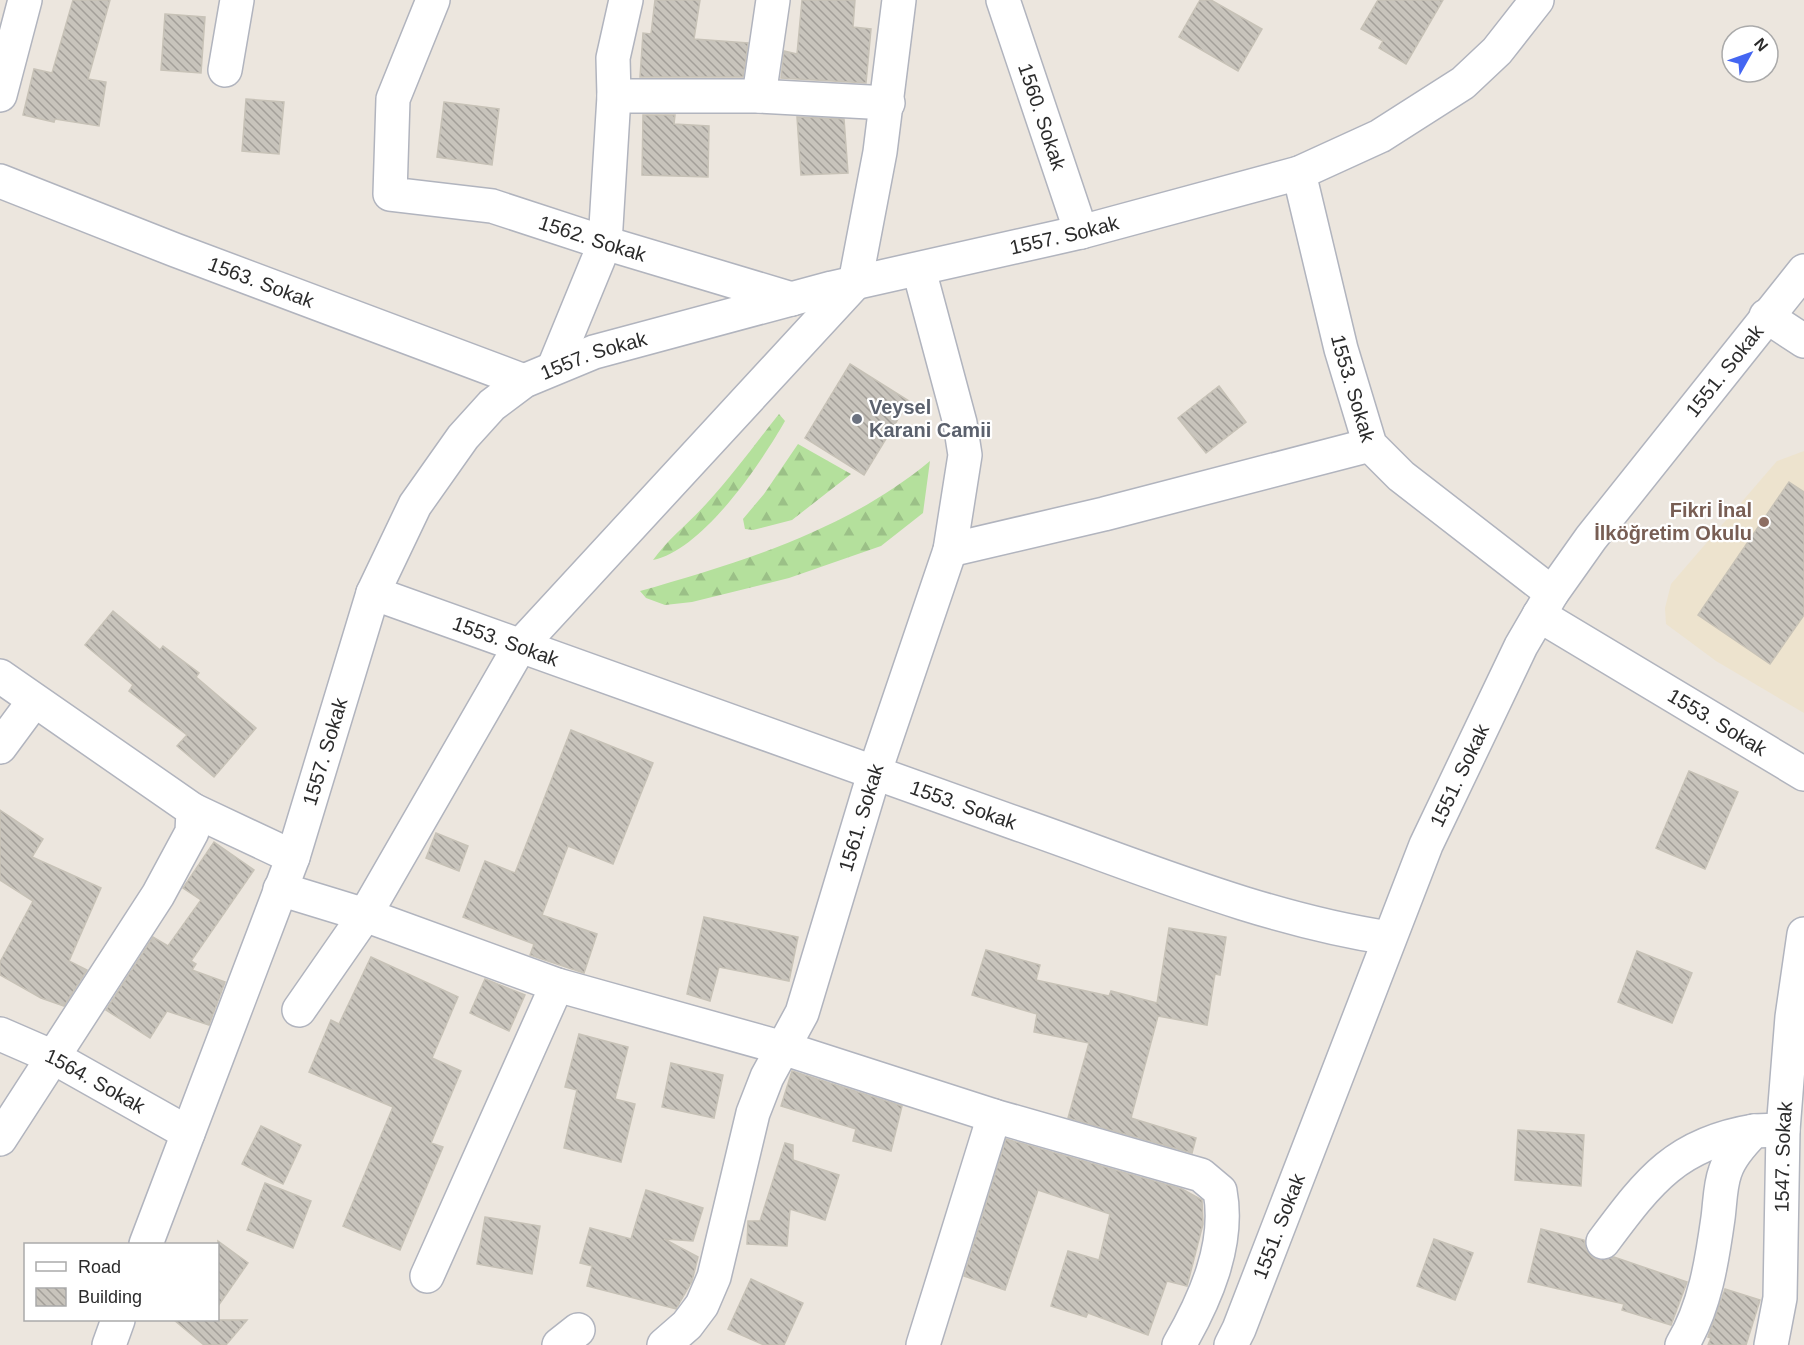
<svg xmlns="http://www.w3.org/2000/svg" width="1804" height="1345" font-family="Arial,sans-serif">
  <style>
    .education { fill: #ede3ce }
    .forest { fill: url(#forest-firs) }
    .building { fill: url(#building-back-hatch); stroke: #c7c2b7; stroke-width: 1.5 }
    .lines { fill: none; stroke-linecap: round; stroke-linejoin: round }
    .minor-casing { stroke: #b1b4be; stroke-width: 36 }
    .minor { stroke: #fff; stroke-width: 33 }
    .worship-dot { fill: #6b7280; stroke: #fff; stroke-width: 2 }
    .education-dot { fill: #8d6e63; stroke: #fff; stroke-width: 2 }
    .labels { text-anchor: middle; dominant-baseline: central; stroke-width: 4.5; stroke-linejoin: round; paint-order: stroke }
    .street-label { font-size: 20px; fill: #2b2b2b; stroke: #fff }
    .worship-label { font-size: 20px; font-weight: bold; fill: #5b616d; stroke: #fff; text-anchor: start }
    .education-label { font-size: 20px; font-weight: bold; fill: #785e54; stroke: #fff; text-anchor: end }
  </style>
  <defs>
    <pattern id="forest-firs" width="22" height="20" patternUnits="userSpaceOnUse" patternTransform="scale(1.5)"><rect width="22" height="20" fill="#b4e09c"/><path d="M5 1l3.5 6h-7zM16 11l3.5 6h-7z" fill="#9bc087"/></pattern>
    <pattern id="building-back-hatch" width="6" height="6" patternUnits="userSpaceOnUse" patternTransform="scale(1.5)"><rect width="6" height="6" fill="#c8c4bc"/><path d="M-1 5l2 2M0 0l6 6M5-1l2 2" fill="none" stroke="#a39f99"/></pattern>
  </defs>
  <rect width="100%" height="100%" fill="#ece6de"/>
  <!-- education -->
  <path class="education" d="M1804,451V713L1716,661L1666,624L1665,608L1671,584L1777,461Z"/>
  <!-- forest -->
  <g class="forest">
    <path d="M779,414L785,421C761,463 703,550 653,560C669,538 689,523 707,503C733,475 755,444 779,414Z"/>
    <path d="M798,444L851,474L792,520L753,530L745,529L743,519L764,494Z"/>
    <path d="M930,461L923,513L881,546L789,578L692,602L665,605L646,598L640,591C742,562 847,530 930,461Z"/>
  </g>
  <!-- building -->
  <g class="building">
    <path d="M73,0H110L88,79L106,82L99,126L55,119L54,122L23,115L34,69L52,73Z"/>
    <path d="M655,0H700L694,39L748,43L743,77H640L643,33L651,34Z"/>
    <path d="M802,0H855L853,27L871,29L866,83L781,78L784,51L797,54Z"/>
    <path d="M1200,0H1211L1262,29L1238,71L1179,37Z"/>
    <path d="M1378,0H1443L1406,64L1379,48L1383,41L1361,29Z"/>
    <path d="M165,14L205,17L201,73L161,70Z"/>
    <path d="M246,99L284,102L279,154L242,151Z"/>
    <path d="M444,102L499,109L492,165L437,157Z"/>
    <path d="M643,115H675L674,124L709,126L708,177L642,175Z"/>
    <path d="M797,117L844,119L848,173L801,175Z"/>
    <path d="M850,364L909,401L864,475L805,438Z"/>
    <path d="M1219,386L1246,422L1206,453L1178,418Z"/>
    <path d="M1789,482L1804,492V615L1770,664L1698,615Z"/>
    <path d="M113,611L160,650L163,646L199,673L196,677L256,728L214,777L177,746L187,735L129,691L133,685L85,645Z"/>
    <path d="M571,730L653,763L613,864L568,846L542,915L597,934L584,973L530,955L534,944L463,917L485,861L515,873Z"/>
    <path d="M1689,771L1738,792L1705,869L1656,848Z"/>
    <path d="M0,810L43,839L32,857L101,888L69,961L87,970L64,1006L41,998L0,975V962L33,901L0,880Z"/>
    <path d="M436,833L468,846L459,871L426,858Z"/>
    <path d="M214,842L254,870L191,961L196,964L192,970L225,982L209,1025L167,1011L150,1038L106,1010L153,937L168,946L201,900L183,888Z"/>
    <path d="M704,917L798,937L789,981L719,967L710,1001L687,994Z"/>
    <path d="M1169,928L1226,937L1220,975L1215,974L1207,1025L1158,1016L1131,1118L1196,1138L1192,1153L1068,1118L1089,1043L1034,1032L1037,1014L972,995L986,950L1040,965L1036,980L1109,996L1111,991L1157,1003Z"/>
    <path d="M1637,951L1692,973L1672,1023L1618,1002Z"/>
    <path d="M371,957L458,997L432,1058L461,1071L431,1143L443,1147L400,1250L343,1226L393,1107L309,1072L331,1020L339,1024Z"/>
    <path d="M485,979L525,995L509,1031L470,1013Z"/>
    <path d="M579,1034L628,1047L615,1099L635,1104L621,1162L564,1148L577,1090L565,1087Z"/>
    <path d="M671,1063L723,1075L714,1118L662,1107Z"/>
    <path d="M792,1071L902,1106L891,1151L853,1141L856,1129L781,1106Z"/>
    <path d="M261,1126L301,1145L283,1184L242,1164Z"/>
    <path d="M1518,1130L1584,1135L1581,1186L1515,1180Z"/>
    <path d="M1006,1139L1182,1189L1202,1200L1203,1224L1187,1286L1167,1281L1148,1335L1088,1313L1086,1317L1051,1306L1068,1251L1099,1260L1110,1214L1038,1190L1005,1290L964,1276Z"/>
    <path d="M785,1143L793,1145V1160L839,1175L825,1220L790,1209L787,1246L747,1244L748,1221H760Z"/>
    <path d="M265,1183L311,1201L293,1248L247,1230Z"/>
    <path d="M646,1190L703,1208L693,1241L664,1239L698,1257L692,1281L676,1309L587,1286L592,1266L580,1263L590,1228L631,1239Z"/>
    <path d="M485,1217L540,1226L532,1274L477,1264Z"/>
    <path d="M1541,1229L1584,1240L1586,1250L1592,1257L1600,1260L1614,1257L1687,1282L1671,1325L1622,1310L1624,1304L1528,1282Z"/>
    <path d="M1434,1239L1473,1253L1455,1300L1417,1286Z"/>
    <path d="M218,1241L248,1263L218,1306Z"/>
    <path d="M751,1279L803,1303L784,1345H764L728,1329Z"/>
    <path d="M1725,1289L1760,1300L1746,1345H1708L1711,1338L1708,1337Z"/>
    <path d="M174,1320H247L226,1345H204Z"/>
  </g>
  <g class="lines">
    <defs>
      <g id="minor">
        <path id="s1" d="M433,0L393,99L390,194L492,206L605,243L792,299"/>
        <path id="s2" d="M1003,0L1081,232"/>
        <path d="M225,70L237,0"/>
        <path d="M0,95L25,0"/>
        <path d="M614,96H759L888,103"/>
        <path d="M759,96L773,0"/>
        <path id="s3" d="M1299,173L1341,349L1370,445L1401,476L1552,593"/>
        <path id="s4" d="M0,181L175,250L524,381"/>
        <path d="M1766,316L1804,341"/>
        <path d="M554,367L605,243L614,96L613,58L626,0"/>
        <path d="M950,550L1104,514L1370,445"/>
        <path id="s5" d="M373,593C588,671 803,749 1018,824C1139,866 1262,919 1389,938"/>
        <path id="s6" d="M1539,615L1804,774"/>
        <path d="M0,676L193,810L192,832L158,895L0,1139"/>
        <path d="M0,747L34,701"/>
        <path d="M193,810L293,857"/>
        <path d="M280,889L365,915L557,985L783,1048L994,1116L1201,1175L1220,1191C1230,1244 1205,1300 1179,1345"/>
        <path d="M299,1010L365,915L520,646L855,283L880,152L899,0"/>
        <path id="s7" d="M0,1034L53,1057L188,1133"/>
        <path d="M1603,1242C1648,1182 1675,1144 1754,1131"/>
        <path id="s8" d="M146,1244L293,857L373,593L415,505L463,437L492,405L524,381L594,352L832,288L1081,232L1299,173L1380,136L1463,83L1497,51L1537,0"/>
        <path d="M427,1276L557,985"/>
        <path d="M109,1345L118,1320"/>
        <path d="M559,1345L578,1330"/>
        <path id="s9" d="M664,1345L687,1325L702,1305L714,1277L753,1113L767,1077L802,1013L874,774L950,550L965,455L960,423L919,270"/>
        <path d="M923,1345L994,1116"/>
        <path id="s10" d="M1231,1345L1239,1329L1426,845L1521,646L1552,593L1591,538L1804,271"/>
        <path d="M1682,1345C1705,1307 1712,1261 1718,1218C1720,1203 1720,1186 1725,1172C1730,1156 1742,1143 1754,1131L1783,1130"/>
        <path id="s11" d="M1771,1345L1780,1298L1783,1130L1792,1017L1804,934"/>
      </g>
    </defs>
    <!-- minor casing -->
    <use href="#minor" class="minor-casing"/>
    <!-- minor -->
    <use href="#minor" class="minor"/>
  </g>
  <!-- markers -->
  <circle class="worship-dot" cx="857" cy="419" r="6"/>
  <circle class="education-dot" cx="1764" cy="522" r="6"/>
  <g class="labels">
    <!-- street labels -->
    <g class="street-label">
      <text stroke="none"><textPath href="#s2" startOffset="123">1560. Sokak</textPath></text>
      <text stroke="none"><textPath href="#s8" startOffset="1514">1557. Sokak</textPath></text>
      <text stroke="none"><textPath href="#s1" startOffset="410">1562. Sokak</textPath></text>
      <text stroke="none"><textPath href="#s4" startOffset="280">1563. Sokak</textPath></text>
      <text stroke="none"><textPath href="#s8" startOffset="1028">1557. Sokak</textPath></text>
      <text stroke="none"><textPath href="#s10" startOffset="1100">1551. Sokak</textPath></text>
      <text stroke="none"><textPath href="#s3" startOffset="222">1553. Sokak</textPath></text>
      <text stroke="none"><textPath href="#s5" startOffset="141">1553. Sokak</textPath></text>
      <text stroke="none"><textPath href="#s6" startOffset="208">1553. Sokak</textPath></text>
      <text stroke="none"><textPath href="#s8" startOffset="524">1557. Sokak</textPath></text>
      <text stroke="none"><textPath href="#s10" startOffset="614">1551. Sokak</textPath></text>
      <text stroke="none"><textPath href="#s5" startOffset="627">1553. Sokak</textPath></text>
      <text stroke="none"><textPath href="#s9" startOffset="570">1561. Sokak</textPath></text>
      <text stroke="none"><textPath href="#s7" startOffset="106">1564. Sokak</textPath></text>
      <text stroke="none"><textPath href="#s11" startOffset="189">1547. Sokak</textPath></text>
      <text stroke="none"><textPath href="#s10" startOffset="128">1551. Sokak</textPath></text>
    </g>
    <!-- worship labels -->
    <g class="worship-label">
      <text x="869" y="407">Veysel<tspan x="869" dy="23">Karani Camii</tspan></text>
    </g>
    <!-- education labels -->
    <g class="education-label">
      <text x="1752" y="510">Fikri İnal<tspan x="1752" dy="23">İlköğretim Okulu</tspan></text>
    </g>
  </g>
  <!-- legend -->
  <rect x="24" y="1243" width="195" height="78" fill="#ffffff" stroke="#aaaaaa" stroke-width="1.5"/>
  <rect x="36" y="1262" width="30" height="9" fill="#ffffff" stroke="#aaaaaa" stroke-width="1.5"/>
  <text x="78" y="1273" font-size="18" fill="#2b2b2b">Road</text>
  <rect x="36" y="1288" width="30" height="18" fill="url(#building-back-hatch)" stroke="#aaaaaa" stroke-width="1.5"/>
  <text x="78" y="1303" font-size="18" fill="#2b2b2b">Building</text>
  <!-- north arrow -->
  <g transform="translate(1750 54) rotate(50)"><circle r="28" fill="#ffffff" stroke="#aaaaaa" stroke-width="1.5"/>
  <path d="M0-4.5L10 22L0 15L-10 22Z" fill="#4466f2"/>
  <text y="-9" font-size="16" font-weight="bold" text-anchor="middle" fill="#2b2b2b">N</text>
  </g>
</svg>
